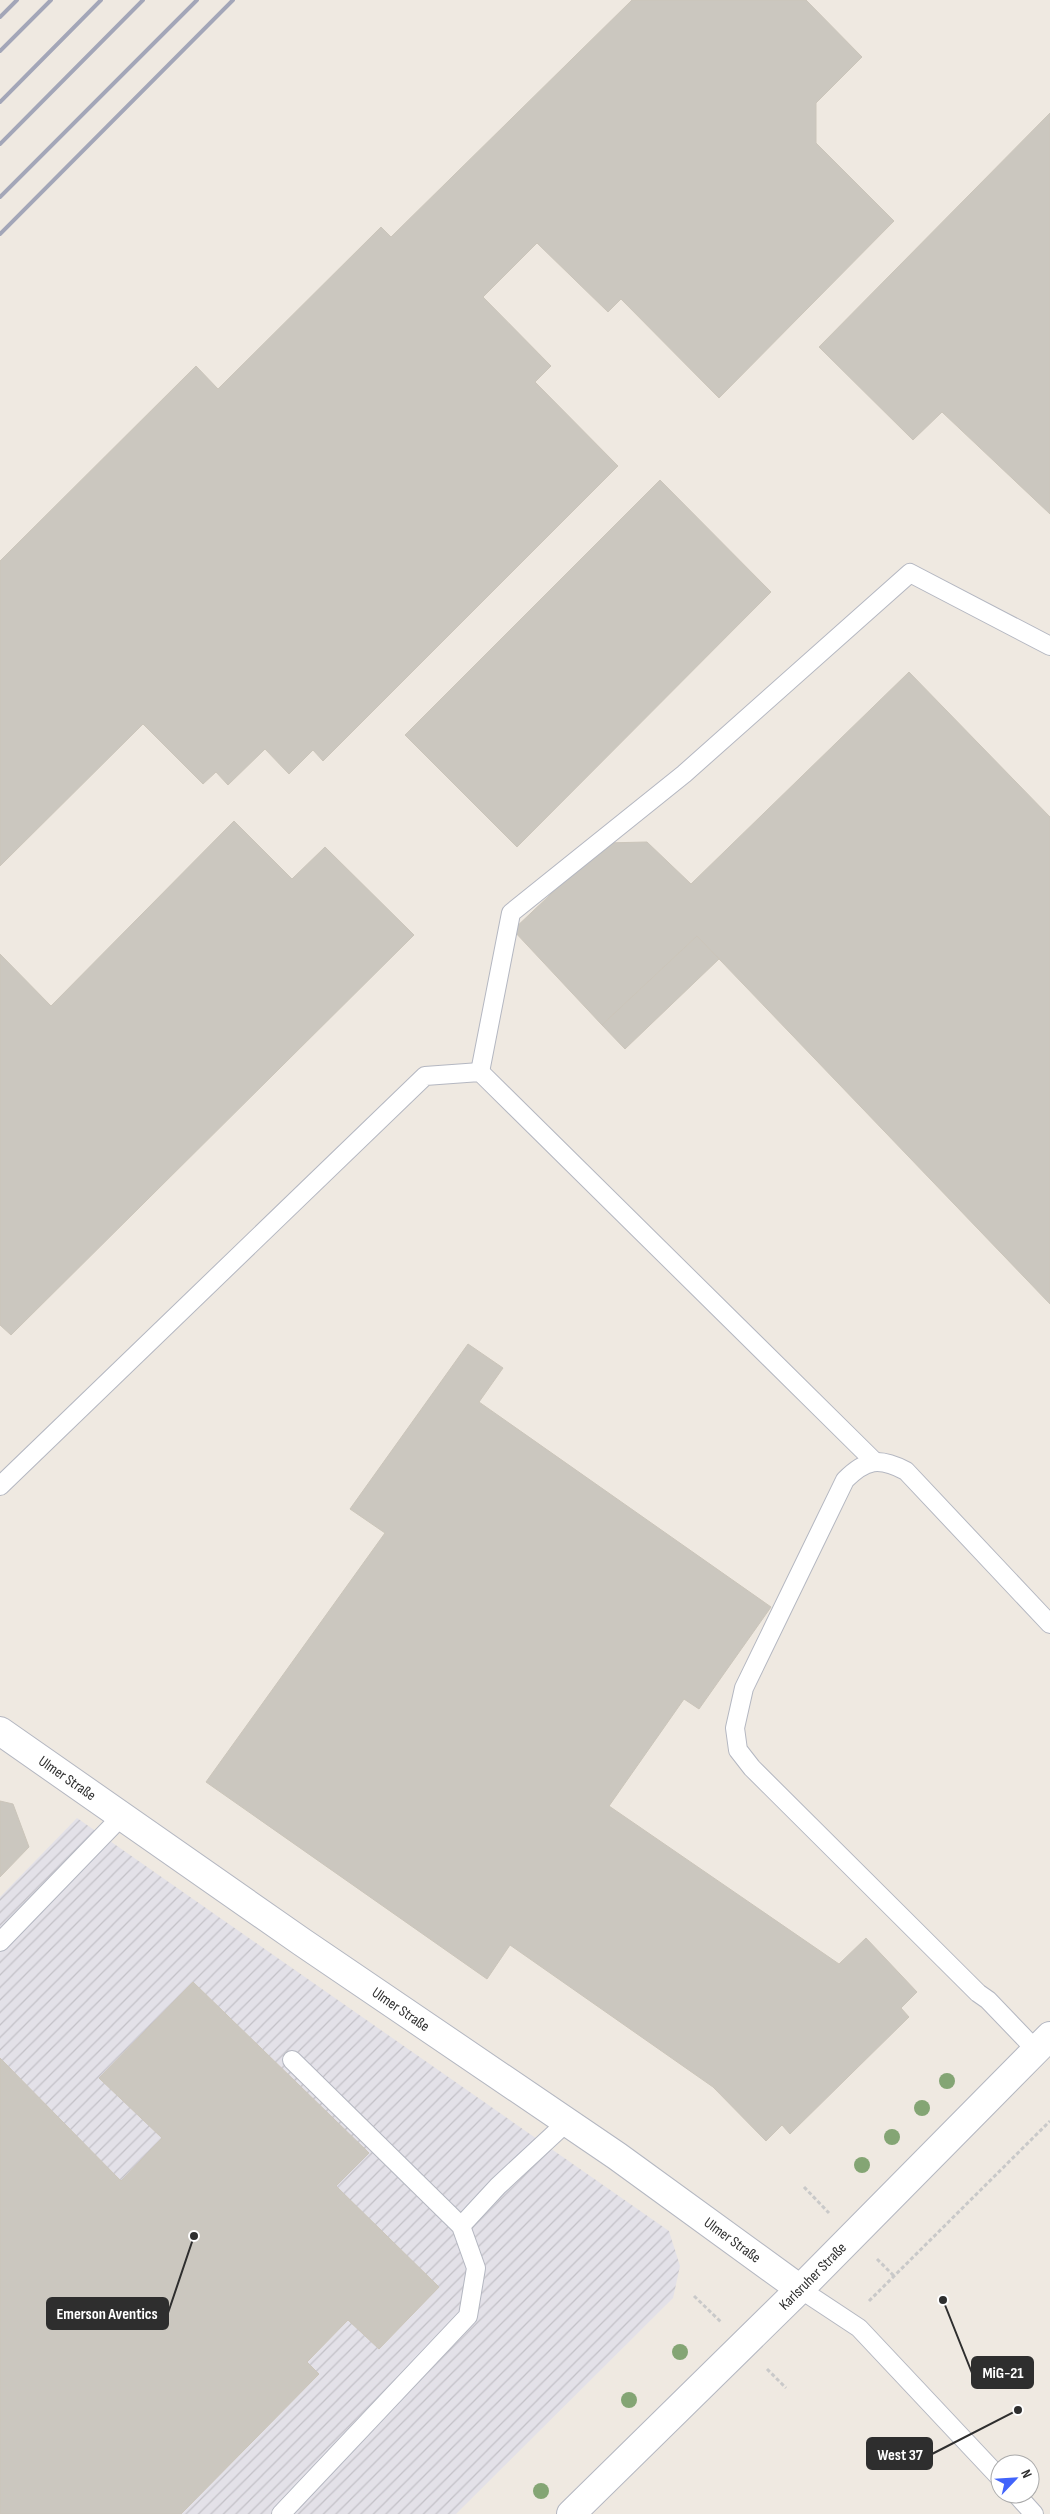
<svg xmlns="http://www.w3.org/2000/svg" width="1050" height="2514" font-family="'Sofia Sans Condensed',sans-serif">
  <style>
    .industrial { fill: url(#industrial-furrows) }
    .building { fill: #cbc7bf; stroke: #cbc5ba }
    .lines { fill: none; stroke-linecap: round; stroke-linejoin: round }
    .service-casing { stroke: #b4b7c1; stroke-width: 20 }
    .minor-casing { stroke: #b4b7c1; stroke-width: 30 }
    .secondary-casing { stroke: #b4b7c1; stroke-width: 30 }
    .path { stroke: #c9c9c9; stroke-width: 3; stroke-dasharray: 4 2.5; stroke-linecap: butt }
    .service { stroke: #fff; stroke-width: 18 }
    .minor { stroke: #fff; stroke-width: 28 }
    .secondary { stroke: #fff; stroke-width: 28 }
    .rail { stroke: #a3a6b8; stroke-width: 4 }
    .tree { fill: #84a574 }
    .labels { text-anchor: middle; dominant-baseline: central; stroke-width: 4; stroke-linejoin: round; paint-order: stroke }
    .street-label { font-size: 15px; fill: #2e2e2e; stroke: #fff }
    .leader { fill: none; stroke: #2e2e2e; stroke-width: 2 }
    .callout-dot { fill: #2e2e2e; stroke: #fff; stroke-width: 2 }
    .callout { fill: #2e2e2e; stroke: #2e2e2e; stroke-width: 2 }
    .callout-label { font-size: 16px; text-anchor: middle; font-weight: bold; fill: #fff }
  </style>
  <defs>
    <pattern id="industrial-furrows" width="10" height="10" patternUnits="userSpaceOnUse" patternTransform="scale(1.25)"><rect width="10" height="10" fill="#e3e1e8"/><path d="M-1 1l2-2M0 10L10 0M9 11l2-2" fill="none" stroke="#c3c1c7"/></pattern>
  </defs>
  <rect width="100%" height="100%" fill="#efe9e1"/>
  <!-- industrial -->
  <path class="industrial" d="M77,1818L669,2231L680,2266L673,2298L456,2514H0V1897Z"/>
  <!-- building -->
  <g class="building">
    <path d="M632,0H806L862,57L816,103V143L894,221L719,398L621,299L608,312L537,243L483,297L551,366L535,382L618,466L323,761L313,750L289,774L265,749L228,785L216,772L203,784L143,724L0,866V561L196,366L218,389L381,227L391,237Z"/>
    <path d="M1050,113V514L942,412L913,440L819,347Z"/>
    <path d="M660,480L771,592L517,847L405,735Z"/>
    <path d="M909,672L1050,817V1304L697,936L602,1025L513,930L605,843L647,842L691,884Z"/>
    <path d="M234,821L292,879L325,847L414,935L11,1335L0,1325V954L51,1006Z"/>
    <path d="M697,936L719,959L625,1049L602,1025Z"/>
    <path d="M468,1344L503,1368L479,1402L771,1607L699,1709L684,1699L609,1806L839,1964L866,1938L917,1992L901,2008L909,2017L790,2134L782,2125L766,2141L713,2087L510,1945L487,1979L206,1782L385,1533L350,1509Z"/>
    <path d="M0,1801L13,1804L29,1847L0,1877Z"/>
    <path d="M193,1982L369,2153L336,2186L439,2287L379,2349L348,2320L307,2362L319,2374L181,2514H0V2058L121,2181L162,2138L99,2078Z"/>
  </g>
  <g class="lines">
    <defs>
      <g id="service">
        <path d="M480,1072L511,913L684,774L910,573L1050,646"/>
        <path d="M0,1486L425,1076L480,1072L874,1461"/>
        <path d="M0,1942L121,1817"/>
        <path d="M1036,2050L988,2000L978,1993L752,1768L738,1750L735,1728L744,1688L845,1480C866,1459 879,1457 906,1471L1050,1624"/>
        <path d="M461,2226L498,2186L567,2122"/>
        <path d="M800,2289L859,2328L1000,2478"/>
        <path d="M1016,2494L1034,2514"/>
        <path d="M281,2514L468,2316L476,2268L461,2226L292,2060"/>
      </g>
      <g id="minor">
        <path id="s1" d="M0,1731L302,1942L617,2156L800,2289"/>
      </g>
      <g id="secondary">
        <path id="s2" d="M571,2514L800,2289L1050,2036"/>
      </g>
    </defs>
    <!-- service casing -->
    <use href="#service" class="service-casing"/>
    <!-- minor casing -->
    <use href="#minor" class="minor-casing"/>
    <!-- secondary casing -->
    <use href="#secondary" class="secondary-casing"/>
    <!-- path -->
    <g class="path">
      <path d="M804,2187L829,2213"/>
      <path d="M877,2259L894,2276"/>
      <path d="M694,2296L721,2322"/>
      <path d="M869,2301L1050,2121"/>
      <path d="M767,2369L786,2388"/>
    </g>
    <!-- service -->
    <use href="#service" class="service"/>
    <!-- minor -->
    <use href="#minor" class="minor"/>
    <!-- secondary -->
    <use href="#secondary" class="secondary"/>
    <!-- rail -->
    <g class="rail">
      <path d="M0,17L17,0"/>
      <path d="M0,51L51,0"/>
      <path d="M0,102L101,0"/>
      <path d="M0,144L143,0"/>
      <path d="M0,197L197,0"/>
      <path d="M0,234L233,0"/>
    </g>
  </g>
  <!-- trees -->
  <g class="tree">
    <circle cx="947" cy="2081" r="8"/>
    <circle cx="922" cy="2108" r="8"/>
    <circle cx="892" cy="2137" r="8"/>
    <circle cx="862" cy="2165" r="8"/>
    <circle cx="680" cy="2352" r="8"/>
    <circle cx="629" cy="2400" r="8"/>
    <circle cx="541" cy="2491" r="8"/>
  </g>
  <g class="labels">
    <!-- street labels -->
    <g class="street-label">
      <text stroke="none"><textPath href="#s1" startOffset="82">Ulmer Straße</textPath></text>
      <text stroke="none"><textPath href="#s1" startOffset="488">Ulmer Straße</textPath></text>
      <text stroke="none"><textPath href="#s1" startOffset="892">Ulmer Straße</textPath></text>
      <text stroke="none"><textPath href="#s2" startOffset="339">Karlsruher Straße</textPath></text>
    </g>
  </g>
  <!-- callouts -->
  <path class="leader" d="M194 2236L168 2313M943 2300L972 2373M1018 2410L932 2454"/>
  <g class="callout-dot">
    <circle cx="194" cy="2236" r="5"/>
    <circle cx="943" cy="2300" r="5"/>
    <circle cx="1018" cy="2410" r="5"/>
  </g>
  <g class="callout">
    <rect x="47" y="2298" width="121" height="31" rx="5"/>
    <rect x="972" y="2357" width="61" height="31" rx="5"/>
    <rect x="867" y="2438" width="65" height="31" rx="5"/>
  </g>
  <g class="callout-label">
    <text x="107" y="2319">Emerson Aventics</text>
    <text x="1003" y="2378">MiG-21</text>
    <text x="900" y="2460">West 37</text>
  </g>
  <!-- north arrow -->
  <g transform="translate(1015 2479) rotate(65)"><circle r="24" fill="#ffffff" stroke="#ababab"/>
  <path d="M0-4L9 19L0 12L-9 19Z" fill="#4264fb"/>
  <text y="-8" font-size="14" font-weight="bold" text-anchor="middle" fill="#2e2e2e">N</text>
  </g>
</svg>
